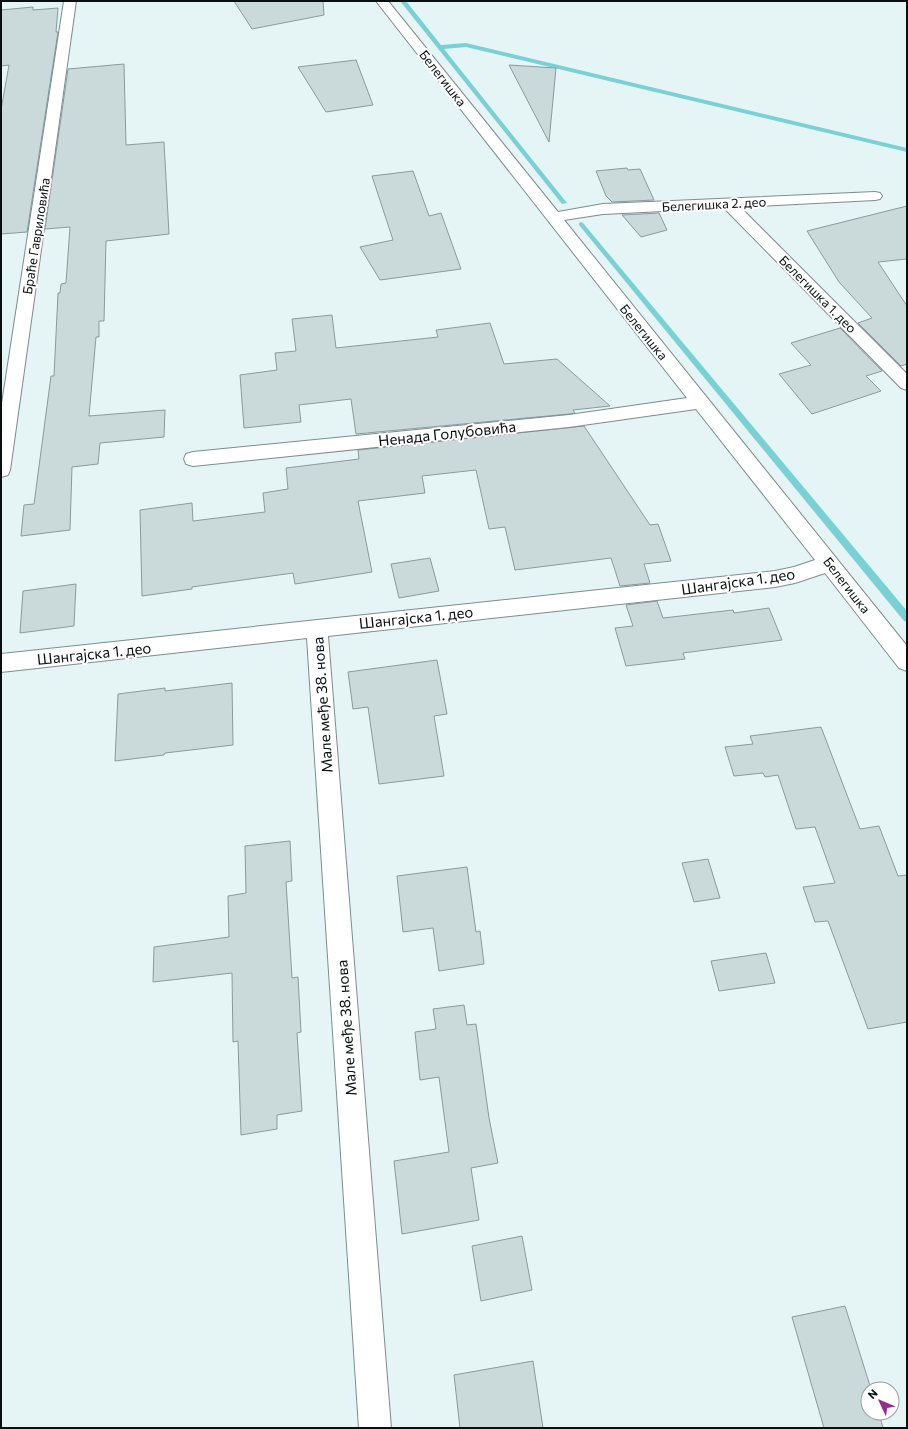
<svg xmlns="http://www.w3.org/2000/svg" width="908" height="1429" font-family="Commissioner,sans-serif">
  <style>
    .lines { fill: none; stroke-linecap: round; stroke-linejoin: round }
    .stream { fill: #79d1d6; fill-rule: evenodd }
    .building { fill: #cad9da; stroke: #8b9a9a }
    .street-casing { stroke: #7e8c8c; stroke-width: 2 }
    .street { fill: #fff; fill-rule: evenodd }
    .labels { text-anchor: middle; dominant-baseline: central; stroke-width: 4; stroke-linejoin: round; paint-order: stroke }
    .far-street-label { font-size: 13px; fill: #090e0e; stroke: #fff }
    .street-label { font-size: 15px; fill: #090e0e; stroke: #fff }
  </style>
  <rect width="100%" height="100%" fill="#e5f5f6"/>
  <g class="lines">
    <!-- stream -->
    <g class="stream">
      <path d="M400,1H406L441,45L466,43L907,148V152L466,47L444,49L567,203L562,204Z"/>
      <path d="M581,222L583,223L907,611V622L904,621L579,225V223Z"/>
    </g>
  </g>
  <!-- building -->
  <g class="building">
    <path d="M234,1H323L324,15L252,29Z"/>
    <path d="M33,7V10L58,8L56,32H58L27,232L1,234V110L9,65L1,66V10Z"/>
    <path d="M356,60L373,105L326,112L298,67Z"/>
    <path d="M124,64L126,145L164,142L169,234L106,241L104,321H99V337H96L89,416L165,410L164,437L100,443L98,464L72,467L70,530L21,536L24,505L34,504L51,376H54L58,293H60L61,284L66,283L70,227L45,229L68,69Z"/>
    <path d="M509,65L556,68L549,142Z"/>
    <path d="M627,168L628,170L640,169L654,200L612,202L606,196L596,171Z"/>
    <path d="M413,171L429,216L441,213L461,269L380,280L360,247L393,240L372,176Z"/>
    <path d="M907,206V259L878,262L907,306V364L901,366L858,323L872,318L839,282L807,231Z"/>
    <path d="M659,213L667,230L641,237L622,215Z"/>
    <path d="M332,315L336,348L438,337L436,330L490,323L504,364L557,359L610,406L573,410L575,413L569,414L356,434L351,399L299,405L301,422L244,428L240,375L277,370L275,353L296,351L292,319Z"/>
    <path d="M840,328L882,371L866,376L881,391L812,414L779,374L811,365L791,343Z"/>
    <path d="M584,426L650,525L658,524L671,561L644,564L650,583L620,586L611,558L515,570L505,527L489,529L476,470L422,476L425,493L358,501L372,572L295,584L293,573L192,587V589L142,596L140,510L192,503L193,521L265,512L263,493L288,489L286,468L359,459L358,450Z"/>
    <path d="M430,558L439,591L399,598L391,564Z"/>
    <path d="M76,584L74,626L20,633L23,591Z"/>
    <path d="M657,601L663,618L733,610L734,613L769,608L782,640L683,653L685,659L626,666L615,628L633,626L626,605Z"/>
    <path d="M437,660L447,714L434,716L444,776L379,784L368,707L353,709L348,672Z"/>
    <path d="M232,683L233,745L165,753L164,755L115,761L118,694L165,688V691Z"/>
    <path d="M821,727L860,829L879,826L898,876L907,875V1022L868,1029L828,921L815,922L803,887L835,883L815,827L796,829L778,775L765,777L763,773L734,776L725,747L753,744L750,736Z"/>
    <path d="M290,841L292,881L286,882L292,978L298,977L301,1032L297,1033L302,1111L277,1115V1129L241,1135L238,1041L233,1042L232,973L153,982L154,947L229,937L228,896L246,893L245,846Z"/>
    <path d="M708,859L720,898L694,902L682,863Z"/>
    <path d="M467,867L476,932L480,931L484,964L439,971L433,928L403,932L397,876Z"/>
    <path d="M766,953L775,983L719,991L711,961Z"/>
    <path d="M464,1005L467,1025L476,1024L489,1118L498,1163L471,1168L479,1220L402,1234L394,1161L449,1152L439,1077L420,1080L415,1032L436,1029L433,1009Z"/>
    <path d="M522,1236L532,1290L481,1301L472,1246Z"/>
    <path d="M845,1306L871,1389H868V1413H879L883,1428H824L792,1317Z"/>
    <path d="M533,1361L543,1428H460L454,1375Z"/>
  </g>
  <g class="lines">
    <defs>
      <g id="street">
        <path d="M64,1H76L10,470L8,475L1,477V410Z"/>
        <path d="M376,1H388L558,212L603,204L875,192L880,193L882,196L880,199L875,200L740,207L907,374V390L901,388L724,208L603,214L564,220L907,646V671L899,668L825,573L795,583L775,587L328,636L391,1428H359L307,638L1,672V654L775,571L794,567L815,560L696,409L569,427L193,466L186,464L184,459L186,454L193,452L569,415L687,398Z"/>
      </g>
    </defs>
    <!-- street casing -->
    <use href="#street" class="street-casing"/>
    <!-- street -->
    <use href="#street" class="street"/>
  </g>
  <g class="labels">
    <!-- far-street labels -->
    <g class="far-street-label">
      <text transform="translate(443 78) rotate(52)">Белегишка</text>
      <text transform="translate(714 204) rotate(-3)">Белегишка 2. део</text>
      <text transform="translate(36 236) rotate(-81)">Браће Гавриловића</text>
      <text transform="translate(818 294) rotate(45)">Белегишка 1. део</text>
      <text transform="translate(644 332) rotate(51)">Белегишка</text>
      <text transform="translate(847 585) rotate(52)">Белегишка</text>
    </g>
    <!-- street labels -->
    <g class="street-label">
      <text transform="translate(447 433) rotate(-6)">Ненада Голубовића</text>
      <text transform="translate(738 581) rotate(-8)">Шангајска 1. део</text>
      <text transform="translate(416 617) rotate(-6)">Шангајска 1. део</text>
      <text transform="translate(94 653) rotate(-6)">Шангајска 1. део</text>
      <text transform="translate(322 705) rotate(-94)">Мале међе 38. нова</text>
      <text transform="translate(346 1028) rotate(-94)">Мале међе 38. нова</text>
    </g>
  </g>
  <!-- border -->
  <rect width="908" height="1429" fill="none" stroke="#090e0e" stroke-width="4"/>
  <!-- north arrow -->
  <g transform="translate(880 1401) rotate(314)"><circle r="19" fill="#ffffff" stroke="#9d9f9f"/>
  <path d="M0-3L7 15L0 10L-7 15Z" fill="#952c8f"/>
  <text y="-6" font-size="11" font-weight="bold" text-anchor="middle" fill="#090e0e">N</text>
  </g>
</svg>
